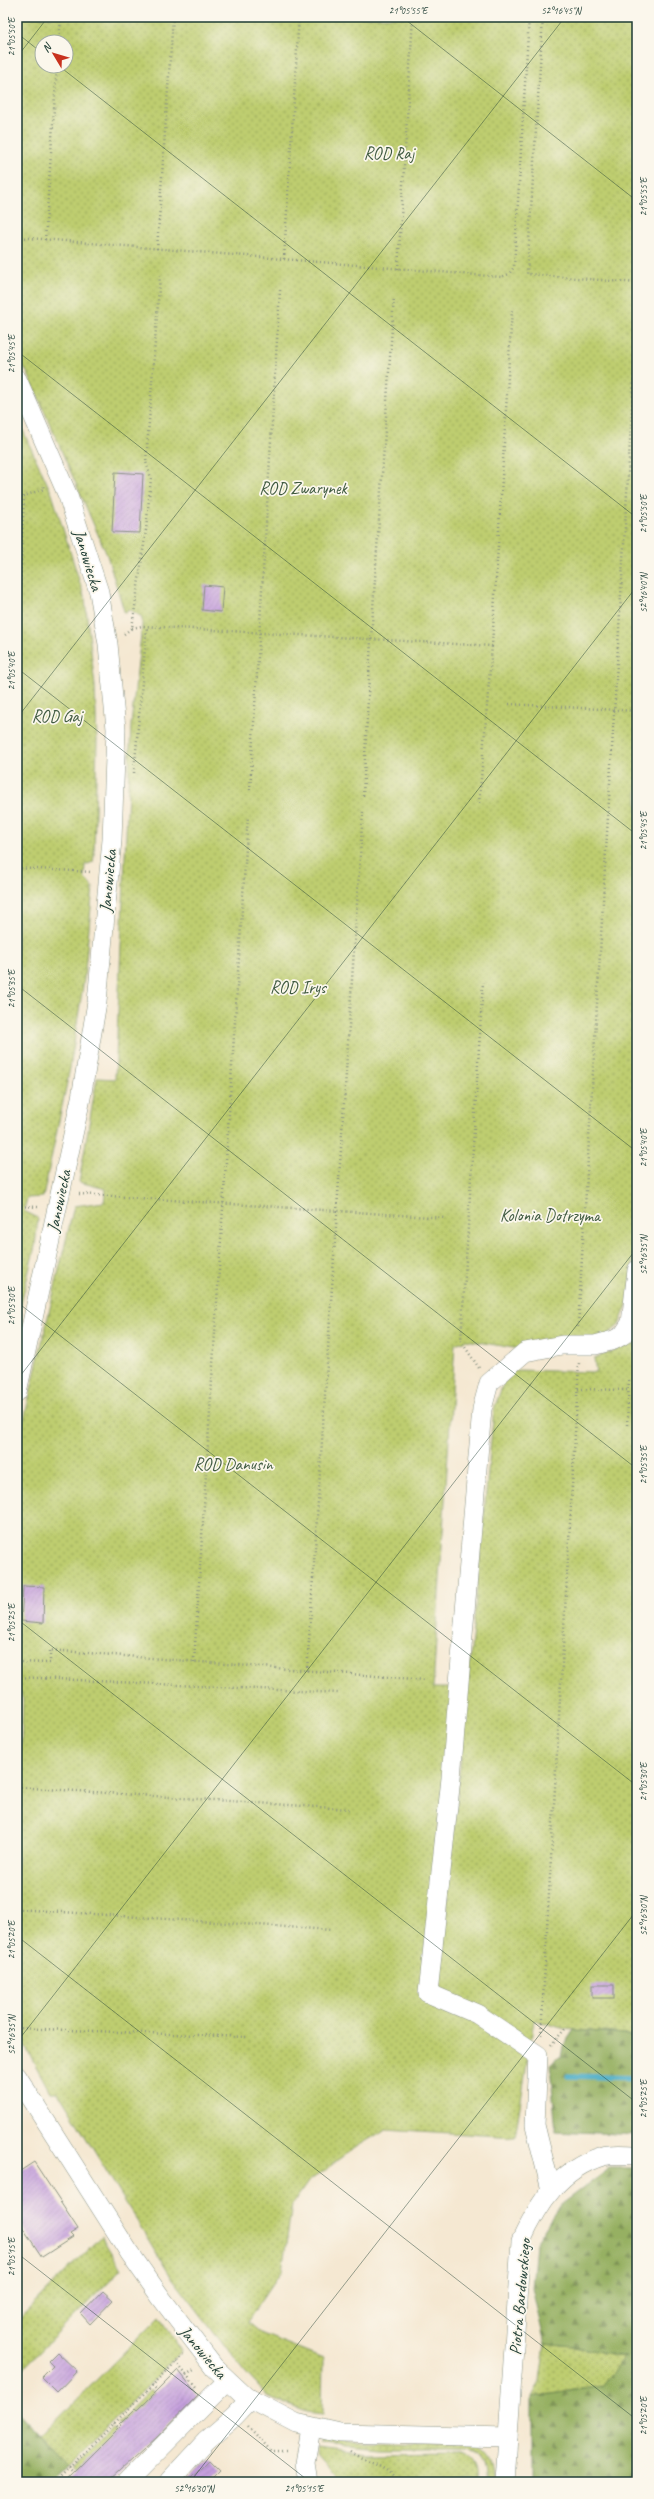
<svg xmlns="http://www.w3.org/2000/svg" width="654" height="2499" font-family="Caveat,sans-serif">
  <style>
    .grass { fill: url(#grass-dots); stroke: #6e8552; fill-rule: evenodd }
    .forest { fill: url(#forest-firs); stroke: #5a764b }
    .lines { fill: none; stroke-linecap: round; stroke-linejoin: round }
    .stream { stroke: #47acc7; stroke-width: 5.5 }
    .building { fill: url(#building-hatch) }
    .minor-casing { stroke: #8a9283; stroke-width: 20 }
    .path { stroke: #8a9283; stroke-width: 2.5; stroke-dasharray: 1 3; stroke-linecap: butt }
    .minor { stroke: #fff; stroke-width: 19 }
    .ticks { fill: none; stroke: #1f3d34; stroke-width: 1; stroke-opacity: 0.45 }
    .labels { text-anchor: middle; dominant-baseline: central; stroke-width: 3.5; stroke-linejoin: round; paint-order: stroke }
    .park-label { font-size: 17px; fill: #3f5a40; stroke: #fbf7ec }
    .street-label { font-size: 17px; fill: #1f3d34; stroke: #fbf7ec }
    .neatline { fill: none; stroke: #1f3d34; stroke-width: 1.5 }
    .ticks-label { font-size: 10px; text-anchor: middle; fill: #1f3d34 }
  </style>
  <defs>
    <pattern id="grass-dots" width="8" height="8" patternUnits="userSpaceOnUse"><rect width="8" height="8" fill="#becd70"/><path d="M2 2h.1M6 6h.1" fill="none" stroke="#9aa85d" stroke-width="1.8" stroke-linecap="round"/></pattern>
    <pattern id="forest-firs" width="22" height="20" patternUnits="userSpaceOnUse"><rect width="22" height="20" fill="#96b062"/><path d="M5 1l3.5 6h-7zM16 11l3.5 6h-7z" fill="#7a9052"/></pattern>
    <pattern id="building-hatch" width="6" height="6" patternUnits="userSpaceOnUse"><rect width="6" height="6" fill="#c59fdd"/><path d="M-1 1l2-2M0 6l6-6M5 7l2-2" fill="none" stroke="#9f83b4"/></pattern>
  </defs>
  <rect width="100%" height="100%" fill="#fbf7ec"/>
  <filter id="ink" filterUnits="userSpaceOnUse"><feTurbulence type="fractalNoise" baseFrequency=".025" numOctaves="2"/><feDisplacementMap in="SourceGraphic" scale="8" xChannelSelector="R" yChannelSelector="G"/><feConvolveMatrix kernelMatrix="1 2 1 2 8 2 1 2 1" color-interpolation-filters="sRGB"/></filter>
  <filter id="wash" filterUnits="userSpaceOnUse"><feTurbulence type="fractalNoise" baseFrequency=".012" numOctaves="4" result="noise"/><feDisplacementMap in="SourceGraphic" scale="16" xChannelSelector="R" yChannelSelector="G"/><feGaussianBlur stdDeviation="0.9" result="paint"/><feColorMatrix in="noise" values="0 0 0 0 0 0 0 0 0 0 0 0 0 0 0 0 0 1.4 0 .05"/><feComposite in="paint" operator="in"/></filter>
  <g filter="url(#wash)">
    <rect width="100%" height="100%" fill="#f5e8d2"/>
    <!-- grass -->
    <g class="grass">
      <path d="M17,17H637V1221L629,1300L619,1325L603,1339L520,1349L466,1340L455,1344L433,1688H454L422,1982L439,1986L494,1409L503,1384L513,1370L596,1372L594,1358C613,1351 632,1348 637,1326V2035L565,2029L534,2020L515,2137L386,2129L358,2146L308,2182L292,2205L282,2270L247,2322L260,2333L323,2358L322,2414L307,2412L269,2398L246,2373L170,2275L58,2092H50L17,2031V1838L23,1700L17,1684V1449L74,1206L104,1202L106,1189L79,1182L97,1078L115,1079L131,725L142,626V617L129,609L125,614L107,555L28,374L17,355ZM42,42H66V66H42Z"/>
      <path d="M17,418L52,494L85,599L95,686L97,741L94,855L93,862L85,865L84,877L93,887L84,979L70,1068L43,1197L27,1198L24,1211L38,1218L35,1246L17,1320Z"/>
      <path d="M101,2236L121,2269L17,2375V2321Z"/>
      <path d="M159,2317L182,2351L68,2465L41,2436Z"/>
      <path d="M545,2344L582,2348L625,2357L602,2386L532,2397L540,2381Z"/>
      <path d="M151,2389L155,2393L120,2424L118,2422Z"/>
      <path d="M113,2427L117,2431L76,2471L72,2467Z"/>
      <path d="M323,2441L471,2445C487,2453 494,2464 493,2482H487C488,2465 483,2456 468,2449H381L320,2444Z"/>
      <path d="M316,2448L366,2454L462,2453C475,2458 481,2468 479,2482H339L315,2455Z"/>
    </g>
    <!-- forest -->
    <g class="forest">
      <path d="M574,2030L637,2035V2135L556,2131L550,2065L561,2056L563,2046Z"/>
      <path d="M609,2168H637V2482H532V2397L602,2386L625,2357L582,2348L545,2344L532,2288L536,2243L562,2203Z"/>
      <path d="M17,2411L68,2465L50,2482H17Z"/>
    </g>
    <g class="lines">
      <!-- stream -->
      <path class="stream" d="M568,2076L637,2078"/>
    </g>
    <g id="blocks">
      <!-- building -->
      <g class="building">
        <path d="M115,472L143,474L140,533L112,532Z"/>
        <path d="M204,585L223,587L221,612L202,610Z"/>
        <path d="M23,1586L44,1587L43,1623L21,1621Z"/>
        <rect x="592" y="1985" width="22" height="13"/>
        <path d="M34,2162L78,2229L70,2234L73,2237L42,2257L17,2219V2173Z"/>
        <path d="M103,2291L113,2300L90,2324L81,2314Z"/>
        <path d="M57,2352L77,2371L57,2392L42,2377L53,2366L48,2361Z"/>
        <path d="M178,2370L198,2395L156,2438L108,2482H65L122,2425L120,2424L136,2408L138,2410Z"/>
        <path d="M209,2460L219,2470L207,2482H187Z"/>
      </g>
    </g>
  </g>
  <g filter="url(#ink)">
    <use href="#blocks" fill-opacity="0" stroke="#8a9283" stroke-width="1"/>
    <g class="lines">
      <defs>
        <g id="minor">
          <path d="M17,379L68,496L99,592L108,644L116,729L112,840L97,1002L81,1098L17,1392"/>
          <path d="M17,2076L129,2252L162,2299L214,2367L246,2397L296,2423L340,2433L508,2437"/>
          <path d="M551,2190L535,2125L538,2055L477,2014L428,1993L451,1778L482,1409L489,1383L525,1352L562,1345H595L614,1340L623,1335L631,1323L637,1270"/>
          <path d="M127,2482L227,2381"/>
          <path d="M168,2482L206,2441L234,2417L251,2399"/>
          <path d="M308,2482L305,2463L311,2428"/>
          <path d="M505,2482L521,2241C539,2202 560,2169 603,2156C613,2153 627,2155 637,2155"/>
        </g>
      </defs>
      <!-- minor casing -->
      <use href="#minor" class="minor-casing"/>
      <!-- path -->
      <g class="path">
        <path d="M543,17L527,274L637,283"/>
        <path d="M59,42L61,17"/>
        <path d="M17,237L501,277L509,274L514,267L529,17"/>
        <path d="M45,240L57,66"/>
        <path d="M157,249L173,17"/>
        <path d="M284,259L299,17"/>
        <path d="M398,269L413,17"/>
        <path d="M132,628L142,626L492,646L512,309"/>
        <path d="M124,634L132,628L146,530L151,478L146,462L160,275"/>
        <path d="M17,657L24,496L44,489L43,486"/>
        <path d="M509,704L637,711"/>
        <path d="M134,773L147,626"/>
        <path d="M250,790L280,290"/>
        <path d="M363,796L371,639L394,297"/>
        <path d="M479,803L492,646"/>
        <path d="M17,868L92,872"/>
        <path d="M79,1194L446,1218"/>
        <path d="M17,1206L38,1207"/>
        <path d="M578,1327L637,323"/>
        <path d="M479,1368L461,1341L483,982"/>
        <path d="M578,1389L629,1390"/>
        <path d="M627,1425L629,1379"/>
        <path d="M17,1662L50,1663V1650L426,1680"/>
        <path d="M194,1662L248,816"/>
        <path d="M307,1671L363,811"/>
        <path d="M17,1677L339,1693"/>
        <path d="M17,1787L349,1809"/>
        <path d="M17,1909L332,1930"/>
        <path d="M17,2028L247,2037"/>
        <path d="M541,2035L579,1363"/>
        <path d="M551,2045L565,2029"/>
        <path d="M176,2362L197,2388"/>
        <path d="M186,2375L194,2370"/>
        <path d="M152,2385L157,2390"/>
        <path d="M114,2423L119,2428"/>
        <path d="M248,2426L271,2451H289"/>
        <path d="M350,2452C365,2462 388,2463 397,2482"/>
        <path d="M69,2468L74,2473"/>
        <path d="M55,2482L183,2355"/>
      </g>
      <!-- minor -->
      <use href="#minor" class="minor"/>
    </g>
  </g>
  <!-- ticks -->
  <path class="ticks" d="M402,17L637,201M17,33L42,53M17,57L48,17M59,66L637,518M17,351L637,835M17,668L637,1152M17,718L565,17M17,985L637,1469M17,1302L637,1786M17,1380L637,586M17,1619L637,2103M17,1936L637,2420M17,2042L637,1248M17,2253L310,2482M190,2482L637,1910"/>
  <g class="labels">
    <!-- park labels -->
    <g class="park-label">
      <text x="389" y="153">ROD Raj</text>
      <text x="303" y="488">ROD Zwarynek</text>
      <text x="57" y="716">ROD Gaj</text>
      <text x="298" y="987">ROD Irys</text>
      <text x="550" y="1215">Kolonia Dotrzyma</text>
      <text x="233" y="1464">ROD Danusin</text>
    </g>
    <!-- street labels -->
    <g class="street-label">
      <text transform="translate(88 560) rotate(73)">Janowiecka</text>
      <text transform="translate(108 881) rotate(-85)">Janowiecka</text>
      <text transform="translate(59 1201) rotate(-78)">Janowiecka</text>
      <text transform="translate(520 2297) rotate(-85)">Piotra Bardowskiego</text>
      <text transform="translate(203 2352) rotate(50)">Janowiecka</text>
    </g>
  </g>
  <!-- margin -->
  <rect width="654" height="2499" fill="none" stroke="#fbf7ec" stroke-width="44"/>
  <!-- north arrow -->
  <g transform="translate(54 54) rotate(308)"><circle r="19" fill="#fbf7ec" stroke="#a3ada2"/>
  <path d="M0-3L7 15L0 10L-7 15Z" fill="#c8321e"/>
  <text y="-6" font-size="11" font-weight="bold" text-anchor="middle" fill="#1f3d34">N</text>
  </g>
  <rect x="22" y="22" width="610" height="2455" class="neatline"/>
  <g class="ticks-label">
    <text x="408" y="14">21°05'55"E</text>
    <text x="561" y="14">52°16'45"N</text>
    <text transform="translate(11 37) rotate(-90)" y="4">21°05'50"E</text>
    <text transform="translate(643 197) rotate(-90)" y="4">21°05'55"E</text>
    <text transform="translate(11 354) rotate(-90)" y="4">21°05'45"E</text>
    <text transform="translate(643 514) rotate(-90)" y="4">21°05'50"E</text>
    <text transform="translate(643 593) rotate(-90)" y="4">52°16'40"N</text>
    <text transform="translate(11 671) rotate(-90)" y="4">21°05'40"E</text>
    <text transform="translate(643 831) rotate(-90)" y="4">21°05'45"E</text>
    <text transform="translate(11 989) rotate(-90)" y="4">21°05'35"E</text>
    <text transform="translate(643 1148) rotate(-90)" y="4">21°05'40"E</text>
    <text transform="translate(643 1255) rotate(-90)" y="4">52°16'35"N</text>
    <text transform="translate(11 1306) rotate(-90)" y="4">21°05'30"E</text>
    <text transform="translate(643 1465) rotate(-90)" y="4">21°05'35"E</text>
    <text transform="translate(11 1623) rotate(-90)" y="4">21°05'25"E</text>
    <text transform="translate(643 1782) rotate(-90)" y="4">21°05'30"E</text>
    <text transform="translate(643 1916) rotate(-90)" y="4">52°16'30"N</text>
    <text transform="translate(11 1940) rotate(-90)" y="4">21°05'20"E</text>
    <text transform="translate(11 2035) rotate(-90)" y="4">52°16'35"N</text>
    <text transform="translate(643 2099) rotate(-90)" y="4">21°05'25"E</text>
    <text transform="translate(11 2257) rotate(-90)" y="4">21°05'15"E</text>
    <text transform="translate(643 2416) rotate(-90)" y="4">21°05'20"E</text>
    <text x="194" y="2492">52°16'30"N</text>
    <text x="304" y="2492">21°05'15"E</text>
  </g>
</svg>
